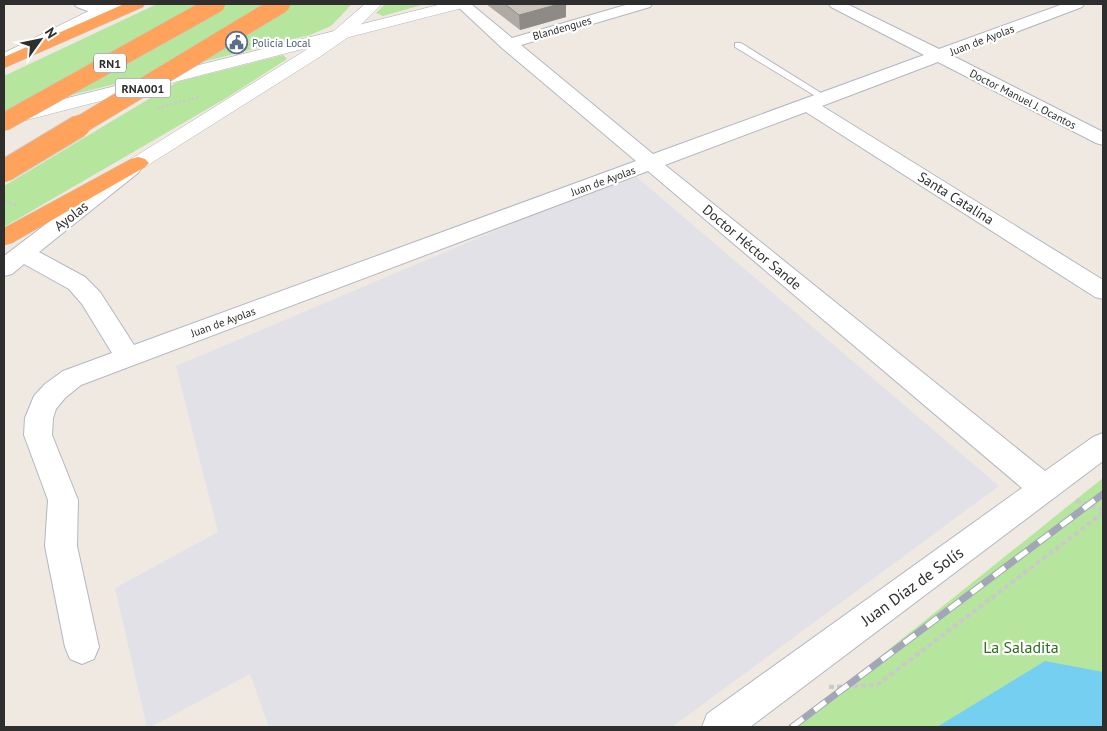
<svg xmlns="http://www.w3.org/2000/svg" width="1107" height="731" font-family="'PT Sans',sans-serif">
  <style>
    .industrial { fill: #e3e1e8 }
    .green { fill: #b6e59e }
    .water { fill: #75cff0 }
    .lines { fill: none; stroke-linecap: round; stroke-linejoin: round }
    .service-casing { stroke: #b4b7c1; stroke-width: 2 }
    .minor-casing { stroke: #b4b7c1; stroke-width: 2 }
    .tertiary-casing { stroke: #b4b7c1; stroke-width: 1 }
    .secondary-casing { stroke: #b4b7c1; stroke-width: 1 }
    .motorway-casing { stroke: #c9c9c9; stroke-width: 1 }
    .path-far2 { stroke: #c9c9c9; stroke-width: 2; stroke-dasharray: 2.5 2; stroke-linecap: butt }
    .path-far1 { stroke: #c9c9c9; stroke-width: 2.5; stroke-dasharray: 3 2; stroke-linecap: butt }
    .path { stroke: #c9c9c9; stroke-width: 4; stroke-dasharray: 5 3; stroke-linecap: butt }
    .service { fill: #fff; fill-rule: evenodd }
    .minor { fill: #fff; fill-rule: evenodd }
    .tertiary { fill: #fff; fill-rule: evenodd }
    .secondary { fill: #fff; fill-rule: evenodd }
    .motorway { fill: #ffa35c; fill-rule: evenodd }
    .rail-casing { stroke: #a3a6b8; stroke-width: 7 }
    .rail { stroke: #fff; stroke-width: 5; stroke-dasharray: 14; stroke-linecap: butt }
    .motorway-bridge-far1-casing { stroke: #c9c9c9; stroke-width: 19; stroke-linecap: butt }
    .motorway-bridge-casing { stroke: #c9c9c9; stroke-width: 24; stroke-linecap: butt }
    .motorway-bridge-far1 { stroke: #ffa35c; stroke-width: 18 }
    .motorway-bridge { stroke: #ffa35c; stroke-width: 22 }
    .wall { fill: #afaba4 }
    .shaded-wall { fill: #8e8b86 }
    .building { fill: #cbc7bf; stroke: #8e8b86 }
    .labels { text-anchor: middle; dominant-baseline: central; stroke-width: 4.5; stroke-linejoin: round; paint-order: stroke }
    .far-street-label { font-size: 11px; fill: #2e2e2e; stroke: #fff }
    .far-service-label { font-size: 11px; fill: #4e5e75; stroke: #fff; text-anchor: start }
    .shield { fill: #fff; stroke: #6d6d6d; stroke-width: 1 }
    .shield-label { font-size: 12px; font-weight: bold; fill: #2e2e2e }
    .street-label { font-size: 14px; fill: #2e2e2e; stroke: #fff }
    .near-street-label { font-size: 16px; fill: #2e2e2e; stroke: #fff }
    .near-park-label { font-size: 16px; fill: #2c6e1b; stroke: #fff }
  </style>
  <rect width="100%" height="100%" fill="#efe9e1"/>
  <!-- industrial -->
  <path class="industrial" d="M632,173L999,486L672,727H269L250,674L151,727H147L115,588L218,532L176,366Z"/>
  <!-- green -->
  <g class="green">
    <path d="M157,4H352L331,26L310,35L4,112V76Z"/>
    <path d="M385,4H425L383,16L376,13Z"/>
    <path d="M283,55L287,59L228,97L4,227V186L177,82Z"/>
    <path d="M1103,478V727H792Z"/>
  </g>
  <!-- water -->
  <path class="water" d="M1045,661L1103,672V727H937Z"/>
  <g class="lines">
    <defs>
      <path id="service" d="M735,43H741L829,98L822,100L735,47Z"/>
      <g id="minor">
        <path d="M74,4C85,3 101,1 109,11L106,14L101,16L77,7Z"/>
        <path d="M455,4H471L512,38L629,4H652L650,7L521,45L653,154L924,55L831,7L829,4H847L939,49L1063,4H1084L1082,7L953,56L1103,132V145L1096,143L938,62L822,106L1103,280V299L1095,297L806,112L665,165L1045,471L1093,437L1103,433V461L750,727H702L707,714L1022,488L648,171L81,385L65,398L56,409L53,418L52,435L78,500L77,546L99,647L94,659L82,664L70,659L65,647L45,546L48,500L24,435L25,418L34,396L45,384L63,371L112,353L82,304L69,289L24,264L12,274L4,276V256L124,165L131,163L138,165L141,169L138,173L39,252L85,277L100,292L134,345L636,161L502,48Z"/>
      </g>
      <path id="tertiary" d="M365,4H382L347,38L318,58L145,167L138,169L131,167L127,163L131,159L306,50L335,30Z"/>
      <g id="secondary">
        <path d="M103,4H123L121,7L10,64L4,65V53Z"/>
        <path d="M442,4H468L466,7L15,123L4,124V114Z"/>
      </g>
      <g id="motorway">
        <path d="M124,4H145L143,7L4,68V57Z"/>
        <path d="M138,157L145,159L149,163L145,167L12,243L4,245V228L131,159Z"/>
      </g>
    </defs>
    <!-- service casing -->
    <use href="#service" class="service-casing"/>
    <!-- minor casing -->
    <use href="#minor" class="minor-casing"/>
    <!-- tertiary casing -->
    <use href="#tertiary" class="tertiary-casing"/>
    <!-- secondary casing -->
    <use href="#secondary" class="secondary-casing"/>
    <!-- motorway casing -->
    <use href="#motorway" class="motorway-casing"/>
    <!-- path-far2 -->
    <path class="path-far2" d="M157,108L200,97"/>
    <!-- path-far1 -->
    <path class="path-far1" d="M4,201L17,205"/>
    <!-- path -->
    <g class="path">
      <path d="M1076,500L1103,510"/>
      <path d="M829,687L877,685L1103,513"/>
    </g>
    <!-- service -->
    <use href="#service" class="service"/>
    <!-- minor -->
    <use href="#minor" class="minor"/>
    <!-- tertiary -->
    <use href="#tertiary" class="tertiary"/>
    <!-- secondary -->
    <use href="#secondary" class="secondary"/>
    <!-- motorway -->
    <use href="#motorway" class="motorway"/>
    <defs>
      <path id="rail" d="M792,727L1103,494"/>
    </defs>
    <!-- rail casing -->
    <use href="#rail" class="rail-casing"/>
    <!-- rail -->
    <use href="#rail" class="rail"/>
    <defs>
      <g id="motorway-bridge-far1">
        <path d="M4,122L216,4"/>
        <path d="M77,127L281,4"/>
      </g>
      <path id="motorway-bridge" d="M4,171L79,126"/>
    </defs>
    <!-- motorway-bridge-far1 casing -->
    <use href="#motorway-bridge-far1" class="motorway-bridge-far1-casing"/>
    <!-- motorway-bridge casing -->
    <use href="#motorway-bridge" class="motorway-bridge-casing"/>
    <!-- motorway-bridge-far1 -->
    <use href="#motorway-bridge-far1" class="motorway-bridge-far1"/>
    <!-- motorway-bridge -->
    <use href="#motorway-bridge" class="motorway-bridge"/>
  </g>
  <!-- wall -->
  <path class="wall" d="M486,4H566V17L520,30Z"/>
  <!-- shaded-wall -->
  <path class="shaded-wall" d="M559,4H566V17L520,30L519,15Z"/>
  <!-- building -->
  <path class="building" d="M505,4H559L519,15Z"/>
  <!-- icons -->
  <defs>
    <symbol id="civic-ring" viewBox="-11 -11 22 22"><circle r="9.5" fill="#fff" stroke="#5c6f8a" stroke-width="1.5"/><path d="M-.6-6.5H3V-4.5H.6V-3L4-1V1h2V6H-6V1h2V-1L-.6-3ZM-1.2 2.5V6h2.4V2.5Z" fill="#5c6f8a"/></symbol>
  </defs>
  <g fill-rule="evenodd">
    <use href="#civic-ring" x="224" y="30" width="25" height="25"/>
  </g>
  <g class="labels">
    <!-- far-street labels -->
    <g class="far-street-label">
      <text transform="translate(562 28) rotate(-16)">Blandengues</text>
      <text transform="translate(982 40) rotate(-21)">Juan de Ayolas</text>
      <text transform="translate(1023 99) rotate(27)">Doctor Manuel J. Ocantos</text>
      <text transform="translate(603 181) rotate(-20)">Juan de Ayolas</text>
      <text transform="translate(223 322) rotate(-20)">Juan de Ayolas</text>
    </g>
    <!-- far-service labels -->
    <g class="far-service-label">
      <text x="252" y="43">Policía Local</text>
    </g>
    <!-- shield labels -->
    <g class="shield">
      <rect x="94" y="53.5" width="32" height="19" rx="4"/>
      <rect x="115.5" y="78.5" width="55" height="19" rx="4"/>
    </g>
    <g class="shield-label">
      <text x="110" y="63">RN1</text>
      <text x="143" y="88">RNA001</text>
    </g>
    <!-- street labels -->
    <g class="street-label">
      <text transform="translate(956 198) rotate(32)">Santa Catalina</text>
      <text transform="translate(71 216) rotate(-38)">Ayolas</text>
      <text transform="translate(752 247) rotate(40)">Doctor Héctor Sande</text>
    </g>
    <!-- near-street labels -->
    <g class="near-street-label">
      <text transform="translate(912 586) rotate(-36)">Juan Díaz de Solís</text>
    </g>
    <!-- near-park labels -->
    <g class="near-park-label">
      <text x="1021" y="647">La Saladita</text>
    </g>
  </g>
  <!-- border -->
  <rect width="1107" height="731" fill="none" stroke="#2e2e2e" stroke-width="10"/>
  <!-- north arrow -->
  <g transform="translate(40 40) rotate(57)" stroke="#ffffff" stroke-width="4" paint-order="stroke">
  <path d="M0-4L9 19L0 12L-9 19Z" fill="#2e2e2e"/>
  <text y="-8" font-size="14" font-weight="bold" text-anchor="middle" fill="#2e2e2e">N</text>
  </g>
</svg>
